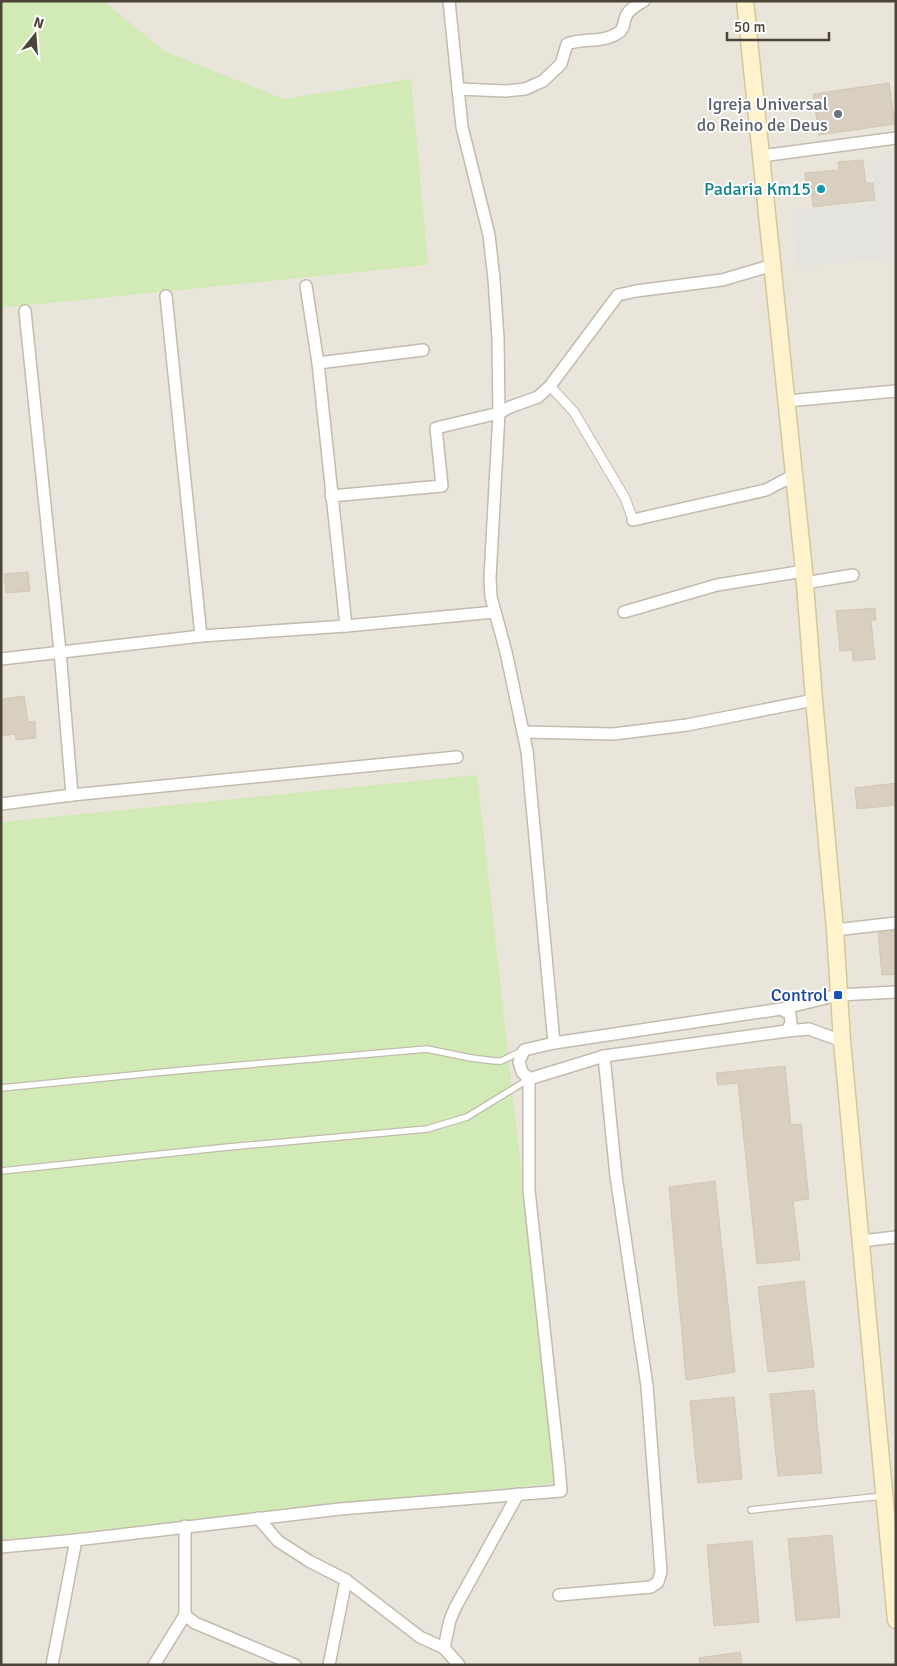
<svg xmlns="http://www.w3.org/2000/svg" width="897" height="1666" font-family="Signika,sans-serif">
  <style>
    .residential { fill: #eae5da }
    .green { fill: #d2eab5 }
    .parking { fill: #e5e3e0 }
    .building { fill: #d8cfc1; stroke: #d3c7b4 }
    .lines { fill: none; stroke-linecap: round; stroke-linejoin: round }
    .service-casing { stroke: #c2bbae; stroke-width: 8 }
    .pedestrian-casing { stroke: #c2bbae; stroke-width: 11 }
    .minor-casing { stroke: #c2bbae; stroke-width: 14 }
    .secondary-casing { stroke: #d6c79b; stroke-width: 19 }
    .service { stroke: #fff; stroke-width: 5.5 }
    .pedestrian { stroke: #fff; stroke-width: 9 }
    .minor { stroke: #fff; stroke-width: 11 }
    .secondary { stroke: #fff3cd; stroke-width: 16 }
    .worship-dot { fill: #6b7280; stroke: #fff; stroke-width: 2 }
    .culture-dot { fill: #0f9aa8; stroke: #fff; stroke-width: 2 }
    .transit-dot { fill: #1a4fb4; stroke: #fff; stroke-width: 2 }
    .labels { text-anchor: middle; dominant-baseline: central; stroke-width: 4; stroke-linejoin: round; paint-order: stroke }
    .worship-label { font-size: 18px; fill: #5b616d; stroke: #fff; text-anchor: end }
    .culture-label { font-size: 18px; fill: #0d838f; stroke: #fff; text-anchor: end }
    .transit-label { font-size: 18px; fill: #164399; stroke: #fff; text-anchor: end }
  </style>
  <rect width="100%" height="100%" fill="#f6f3ec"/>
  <!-- residential -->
  <rect class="residential" x="1" y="1" width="895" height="1664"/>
  <!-- green -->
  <g class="green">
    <path d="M1,1H104L164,51L284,99L411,79L428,265L1,308Z"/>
    <path d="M477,775L556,1483L1,1540V822Z"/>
  </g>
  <!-- parking -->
  <path class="parking" d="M896,157V257L797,267L792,210L874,203L873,160Z"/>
  <!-- building -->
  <g class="building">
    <path d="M889,83L895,124L819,135L813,94Z"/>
    <path d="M863,160L866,183H873L875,200L813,207L811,184L806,182L805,173L839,170L838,162Z"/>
    <path d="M28,572L30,591L6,593L4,574Z"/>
    <path d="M875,608L876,620H871L875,659L853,661L852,650L840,651L836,611Z"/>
    <path d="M24,696L28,722L35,721L36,738L16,740L15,734L1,736V699Z"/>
    <path d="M896,783V805L857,809L855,788Z"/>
    <path d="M896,931V974L882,975L878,933Z"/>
    <path d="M785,1066L791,1125L801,1124L809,1199L793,1201L800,1260L757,1264L738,1083L718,1085L716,1073Z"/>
    <path d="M715,1181L735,1372L686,1380L669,1187Z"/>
    <path d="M804,1281L814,1367L768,1372L758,1287Z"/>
    <path d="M814,1390L822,1473L778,1476L770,1394Z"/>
    <path d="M734,1397L742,1479L698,1483L690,1401Z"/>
    <path d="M832,1535L840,1617L796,1621L788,1539Z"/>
    <path d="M752,1541L759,1622L714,1626L707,1545Z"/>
    <path d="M740,1652L742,1665H700L699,1658Z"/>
  </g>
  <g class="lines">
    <defs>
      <g id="service">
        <path d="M1,1088L174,1071L427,1049L471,1058L495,1061H501L522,1051"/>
        <path d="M1,1171L228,1147L427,1129L467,1117L529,1079"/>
        <path d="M751,1510L883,1496"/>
      </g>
      <path id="pedestrian" d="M550,386L574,412L625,498L633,520"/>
      <g id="minor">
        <path d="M449,1L462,127L489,235L494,279L498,339L499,413L490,578L491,597L506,652L527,751L554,1043"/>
        <path d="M458,89L506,91L525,89L543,81L561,64L567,44C583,38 603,43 618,33C625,29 623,23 626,16C630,8 637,5 644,1"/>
        <path d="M761,156L896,138"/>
        <path d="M306,286L318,363L346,626"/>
        <path d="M166,296L201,636"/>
        <path d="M25,311L60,651L72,795"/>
        <path d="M318,363L423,350"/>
        <path d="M787,401L896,391"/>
        <path d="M331,496L442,486L436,428L499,413L510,407L538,397L550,386L618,295L636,291L722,280L773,265"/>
        <path d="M633,520L766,490L794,475"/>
        <path d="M805,583L853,575"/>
        <path d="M624,612L717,585L804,571"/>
        <path d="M1,659L201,636L346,626L495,612"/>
        <path d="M523,732L613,734L687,725L814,700"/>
        <path d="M1,804L72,795L457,757"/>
        <path d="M835,930L896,923"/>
        <path d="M781,1009L790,1014L791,1023L787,1031"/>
        <path d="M529,1079L604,1056L787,1031L809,1029L842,1041"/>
        <path d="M861,1241L896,1237"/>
        <path d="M258,1518L278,1541L309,1561L346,1580L329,1665"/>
        <path d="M1,1547L76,1540L340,1509L561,1491L559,1466L529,1190V1079L522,1072L519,1062L524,1050L554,1043L781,1009L838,995L896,992"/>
        <path d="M346,1580L420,1637L444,1648"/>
        <path d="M559,1595L651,1587L658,1582L661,1572L647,1386L616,1176L604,1056"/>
        <path d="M185,1615L195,1623L295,1665"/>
        <path d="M52,1665L76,1540"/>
        <path d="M154,1665L185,1615V1526"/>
        <path d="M459,1665L444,1648L450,1620L455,1608L518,1494"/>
      </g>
      <path id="secondary" d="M745,1L804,571L814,700L835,930L842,1041L896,1620"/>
    </defs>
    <!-- service casing -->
    <use href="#service" class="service-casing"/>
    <!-- pedestrian casing -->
    <use href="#pedestrian" class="pedestrian-casing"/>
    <!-- minor casing -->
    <use href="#minor" class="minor-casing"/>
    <!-- secondary casing -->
    <use href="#secondary" class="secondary-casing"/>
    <!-- service -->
    <use href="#service" class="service"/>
    <!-- pedestrian -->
    <use href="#pedestrian" class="pedestrian"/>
    <!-- minor -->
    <use href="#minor" class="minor"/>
    <!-- secondary -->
    <use href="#secondary" class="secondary"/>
  </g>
  <!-- markers -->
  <circle class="worship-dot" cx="838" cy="114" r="5"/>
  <circle class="culture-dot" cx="821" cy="189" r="5"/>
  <rect class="transit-dot" x="833" y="990" width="10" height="10" rx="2.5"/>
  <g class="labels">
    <!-- worship labels -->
    <g class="worship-label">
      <text x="828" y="104">Igreja Universal<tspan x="828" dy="21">do Reino de Deus</tspan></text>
    </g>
    <!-- culture labels -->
    <g class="culture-label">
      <text x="811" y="189">Padaria Km15</text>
    </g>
    <!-- transit labels -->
    <g class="transit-label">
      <text x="828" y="995">Control</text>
    </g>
  </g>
  <!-- border -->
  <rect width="897" height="1666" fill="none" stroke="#4b4439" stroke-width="5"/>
  <!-- north arrow -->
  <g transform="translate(35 35) rotate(17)" stroke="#ffffff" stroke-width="4" paint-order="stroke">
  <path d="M0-4L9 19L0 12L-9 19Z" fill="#4b4439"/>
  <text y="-8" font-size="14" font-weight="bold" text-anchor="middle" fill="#4b4439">N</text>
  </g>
  <!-- scale -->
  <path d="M727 32v8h102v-8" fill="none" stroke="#4b4439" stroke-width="2.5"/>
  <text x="734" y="32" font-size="15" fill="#4b4439" stroke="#ffffff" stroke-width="4" paint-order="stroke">50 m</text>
</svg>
